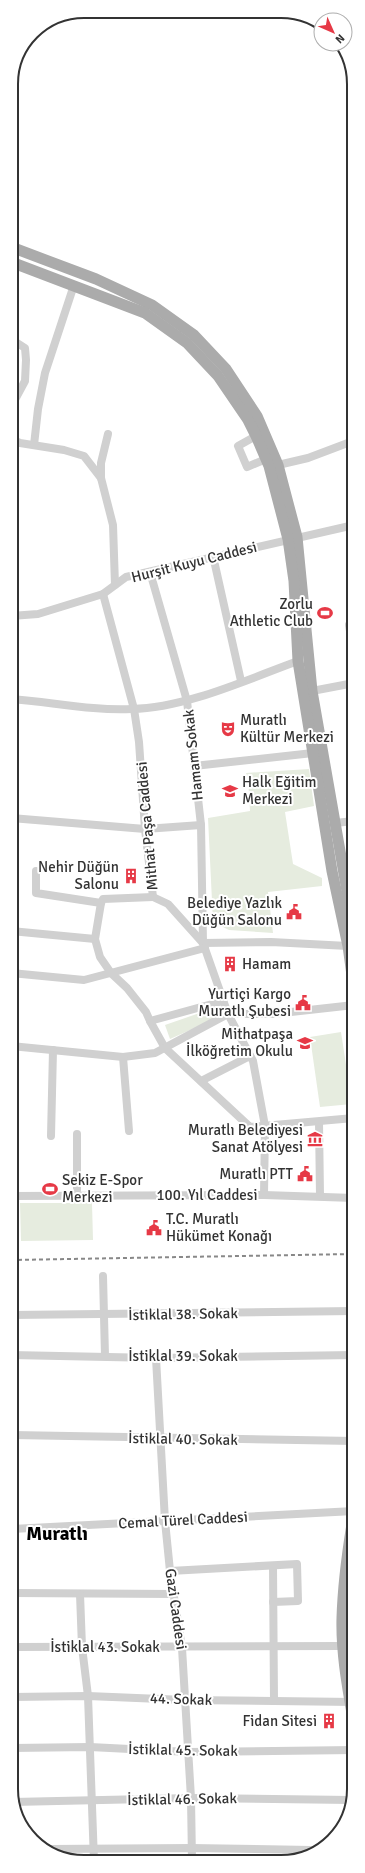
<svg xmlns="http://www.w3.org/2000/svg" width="365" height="1873" font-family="Signika,sans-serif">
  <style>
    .green { fill: #e6ecdf }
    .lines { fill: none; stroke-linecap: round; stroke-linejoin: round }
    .minor { stroke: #d0d0d0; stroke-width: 8 }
    .major { stroke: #ababab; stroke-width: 11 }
    .rail { stroke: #888; stroke-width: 2; stroke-dasharray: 4 3; stroke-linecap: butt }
    .labels { text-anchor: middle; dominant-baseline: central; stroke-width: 4; stroke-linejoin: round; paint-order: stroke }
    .street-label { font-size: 15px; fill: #333; stroke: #fff }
    .poi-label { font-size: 15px; fill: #333; stroke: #fff; text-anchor: end }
    .district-label { font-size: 19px; font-weight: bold; fill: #000; stroke: #fff }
    .rim { fill: none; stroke: #333; stroke-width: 2 }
  </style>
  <rect width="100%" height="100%" fill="#fff"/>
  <!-- green -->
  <g class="green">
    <path d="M309,769L314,806L285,812L293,864L322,878V886L268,892L273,933L229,930L213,922L208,818L250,811L248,778L246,773Z"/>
    <path d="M214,1008L217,1018L170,1039L165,1025Z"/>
    <path d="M341,1032L352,1104L320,1107L310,1037Z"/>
    <path d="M20,1203H92L93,1240L21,1241Z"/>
  </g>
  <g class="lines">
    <!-- minor -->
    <g class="minor">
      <path d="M11,339L25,348L26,360L25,381L11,407"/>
      <path d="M256,436L238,446L247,467L266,459"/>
      <path d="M11,439L20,443L64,450L84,456L101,478L113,525L115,585"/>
      <path d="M34,445L38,409L45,373L74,285"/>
      <path d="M278,465L308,458L353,441"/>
      <path d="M101,478V463L108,434"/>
      <path d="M213,556L241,681"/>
      <path d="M150,572L187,701L201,825L203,943"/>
      <path d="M103,594L134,709L139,742L145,829L153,897L168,904L203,943L228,1014L253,1061L265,1126L264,1195"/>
      <path d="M11,616L38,614L103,594L126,577L354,525"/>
      <path d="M349,625L354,655"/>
      <path d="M312,691L354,683"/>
      <path d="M11,699C52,702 92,711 132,709C186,708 248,679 298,661"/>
      <path d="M194,766L313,753"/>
      <path d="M11,818L145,829L201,825"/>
      <path d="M335,823L354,821"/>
      <path d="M11,871H15"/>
      <path d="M36,871V893L101,903"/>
      <path d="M153,897L103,899L101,903L95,939L100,957L111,973L127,988L146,1012L150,1021L165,1048L250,1127L354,1118"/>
      <path d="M11,931L95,939"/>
      <path d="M203,943L271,942L348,946"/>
      <path d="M11,973L84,980L205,948"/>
      <path d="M150,1021L223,1001"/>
      <path d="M11,1046L123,1057L155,1053L228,1014H273L354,1005"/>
      <path d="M123,1057L129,1131"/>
      <path d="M201,1081L250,1056"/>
      <path d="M319,1122L320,1196"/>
      <path d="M51,1136L53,1050"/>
      <path d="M77,1190V1134"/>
      <path d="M11,1196L264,1195L354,1198"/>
      <path d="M103,1276L105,1356"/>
      <path d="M11,1315L354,1311"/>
      <path d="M11,1355L156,1358L354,1355"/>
      <path d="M156,1358L165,1521L170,1571L182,1648L191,1798L192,1861"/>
      <path d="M12,1435L354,1441"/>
      <path d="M12,1529L354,1511"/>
      <path d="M273,1566L274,1701"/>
      <path d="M170,1571L297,1564L298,1601L273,1602"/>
      <path d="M12,1593L174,1594"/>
      <path d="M80,1594L82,1647L88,1696L94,1861"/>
      <path d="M342,1618L354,1617"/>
      <path d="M12,1647L343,1646"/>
      <path d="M344,1662H354"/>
      <path d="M12,1697L88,1696L185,1700L354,1702"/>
      <path d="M12,1748L90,1747L189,1752L354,1750"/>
      <path d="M13,1802L191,1798L351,1800"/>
      <path d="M49,1849L191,1848L312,1850"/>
    </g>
    <!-- major -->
    <g class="major">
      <path d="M11,247L96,279L152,305L194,335L226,369L257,416L278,465L297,537L312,691L354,931"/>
      <path d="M11,262L145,313L187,343L218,376L248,420L256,436L269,466L288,539L294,581L298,661L303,692L332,871L348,946L354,990"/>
      <path d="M354,1512C348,1547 343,1583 342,1618C341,1654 348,1690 354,1725"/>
    </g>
    <!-- rail -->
    <path class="rail" d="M11,1260L354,1254"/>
  </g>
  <!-- icons -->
  <defs>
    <symbol id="stadium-bare" viewBox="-9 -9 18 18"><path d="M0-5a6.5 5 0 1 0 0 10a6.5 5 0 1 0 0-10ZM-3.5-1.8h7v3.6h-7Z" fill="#e63946" stroke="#fff" stroke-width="2.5" paint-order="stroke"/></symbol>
    <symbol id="theatre-bare" viewBox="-9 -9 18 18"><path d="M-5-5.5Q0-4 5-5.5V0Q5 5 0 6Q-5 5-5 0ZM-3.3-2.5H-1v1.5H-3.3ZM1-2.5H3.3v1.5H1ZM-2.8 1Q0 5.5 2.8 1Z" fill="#e63946" stroke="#fff" stroke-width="2.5" paint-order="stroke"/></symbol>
    <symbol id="school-bare" viewBox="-9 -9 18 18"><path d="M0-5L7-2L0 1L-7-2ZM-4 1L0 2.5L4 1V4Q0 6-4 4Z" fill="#e63946" stroke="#fff" stroke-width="2.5" paint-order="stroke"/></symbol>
    <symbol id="building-bare" viewBox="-9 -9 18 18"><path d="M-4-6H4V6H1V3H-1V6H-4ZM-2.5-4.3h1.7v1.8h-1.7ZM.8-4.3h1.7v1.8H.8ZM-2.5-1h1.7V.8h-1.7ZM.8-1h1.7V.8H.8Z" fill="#e63946" stroke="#fff" stroke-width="2.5" paint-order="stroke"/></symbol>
    <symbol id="civic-bare" viewBox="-9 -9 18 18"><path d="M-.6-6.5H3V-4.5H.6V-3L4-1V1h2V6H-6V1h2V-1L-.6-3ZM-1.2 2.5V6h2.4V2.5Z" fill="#e63946" stroke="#fff" stroke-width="2.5" paint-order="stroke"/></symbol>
    <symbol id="museum-bare" viewBox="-9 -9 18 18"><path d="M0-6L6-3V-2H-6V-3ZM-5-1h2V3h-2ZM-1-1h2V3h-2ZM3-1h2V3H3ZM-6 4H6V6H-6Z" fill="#e63946" stroke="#fff" stroke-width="2.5" paint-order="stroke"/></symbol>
  </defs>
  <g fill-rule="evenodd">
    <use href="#stadium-bare" x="314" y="602" width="22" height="22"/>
    <use href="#theatre-bare" x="217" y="718" width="22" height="22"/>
    <use href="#school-bare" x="219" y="780" width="22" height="22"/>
    <use href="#building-bare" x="120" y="865" width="22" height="22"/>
    <use href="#civic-bare" x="283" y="901" width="22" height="22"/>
    <use href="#building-bare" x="219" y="953" width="22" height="22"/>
    <use href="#civic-bare" x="292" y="992" width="22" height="22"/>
    <use href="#school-bare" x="294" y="1032" width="22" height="22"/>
    <use href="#museum-bare" x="304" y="1128" width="22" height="22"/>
    <use href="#civic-bare" x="294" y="1163" width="22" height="22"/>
    <use href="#stadium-bare" x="39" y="1178" width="22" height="22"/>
    <use href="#civic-bare" x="143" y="1217" width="22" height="22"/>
    <use href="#building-bare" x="318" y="1710" width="22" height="22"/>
  </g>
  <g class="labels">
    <!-- street labels -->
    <g class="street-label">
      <text transform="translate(194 562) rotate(-14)">Hurşit Kuyu Caddesi</text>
      <text transform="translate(193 755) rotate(-96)">Hamam Sokak</text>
      <text transform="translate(147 826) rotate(-95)">Mithat Paşa Caddesi</text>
      <text x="207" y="1195">100. Yıl Caddesi</text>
      <text transform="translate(183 1314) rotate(-1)">İstiklal 38. Sokak</text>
      <text x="183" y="1356">İstiklal 39. Sokak</text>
      <text transform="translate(183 1439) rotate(1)">İstiklal 40. Sokak</text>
      <text transform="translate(183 1520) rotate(-3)">Cemal Türel Caddesi</text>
      <text transform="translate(176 1609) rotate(82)">Gazi Caddesi</text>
      <text x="105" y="1647">İstiklal 43. Sokak</text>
      <text transform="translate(181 1699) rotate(2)">44. Sokak</text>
      <text transform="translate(183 1750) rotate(1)">İstiklal 45. Sokak</text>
      <text transform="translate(182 1799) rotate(-1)">İstiklal 46. Sokak</text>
    </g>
    <!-- poi labels -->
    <g class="poi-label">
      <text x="313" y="604">Zorlu<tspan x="313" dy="17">Athletic Club</tspan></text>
      <text x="240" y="720" text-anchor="start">Muratlı<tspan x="240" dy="17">Kültür Merkezi</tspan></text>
      <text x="242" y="782" text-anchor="start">Halk Eğitim<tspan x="242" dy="17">Merkezi</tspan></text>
      <text x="119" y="867">Nehir Düğün<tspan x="119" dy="17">Salonu</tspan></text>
      <text x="282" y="903">Belediye Yazlık<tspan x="282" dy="17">Düğün Salonu</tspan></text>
      <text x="242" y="964" text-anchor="start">Hamam</text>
      <text x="291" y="994">Yurtiçi Kargo<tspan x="291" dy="17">Muratlı Şubesi</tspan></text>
      <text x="293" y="1034">Mithatpaşa<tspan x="293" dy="17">İlköğretim Okulu</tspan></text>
      <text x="303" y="1130">Muratlı Belediyesi<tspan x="303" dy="17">Sanat Atölyesi</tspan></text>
      <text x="293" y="1174">Muratlı PTT</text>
      <text x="62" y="1180" text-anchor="start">Sekiz E-Spor<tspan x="62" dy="17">Merkezi</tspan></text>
      <text x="166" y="1219" text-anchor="start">T.C. Muratlı<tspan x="166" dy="17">Hükümet Konağı</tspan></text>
      <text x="317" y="1721">Fidan Sitesi</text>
    </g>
    <!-- district labels -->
    <g class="district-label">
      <text x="57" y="1534">Muratlı</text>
    </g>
  </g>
  <!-- crop -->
  <path d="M0 0H365V1873H0ZM84 18H281A66 66 0 0 1 347 84V1789A66 66 0 0 1 281 1855H84A66 66 0 0 1 18 1789V84A66 66 0 0 1 84 18Z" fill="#fff" fill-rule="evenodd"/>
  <path class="rim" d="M84 18H281A66 66 0 0 1 347 84V1789A66 66 0 0 1 281 1855H84A66 66 0 0 1 18 1789V84A66 66 0 0 1 84 18Z"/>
  <!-- north arrow -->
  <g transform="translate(333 32) rotate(135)"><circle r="19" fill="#ffffff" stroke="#adadad"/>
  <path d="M0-3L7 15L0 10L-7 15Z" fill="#e63946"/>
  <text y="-6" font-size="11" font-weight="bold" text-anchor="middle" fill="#333333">N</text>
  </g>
</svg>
